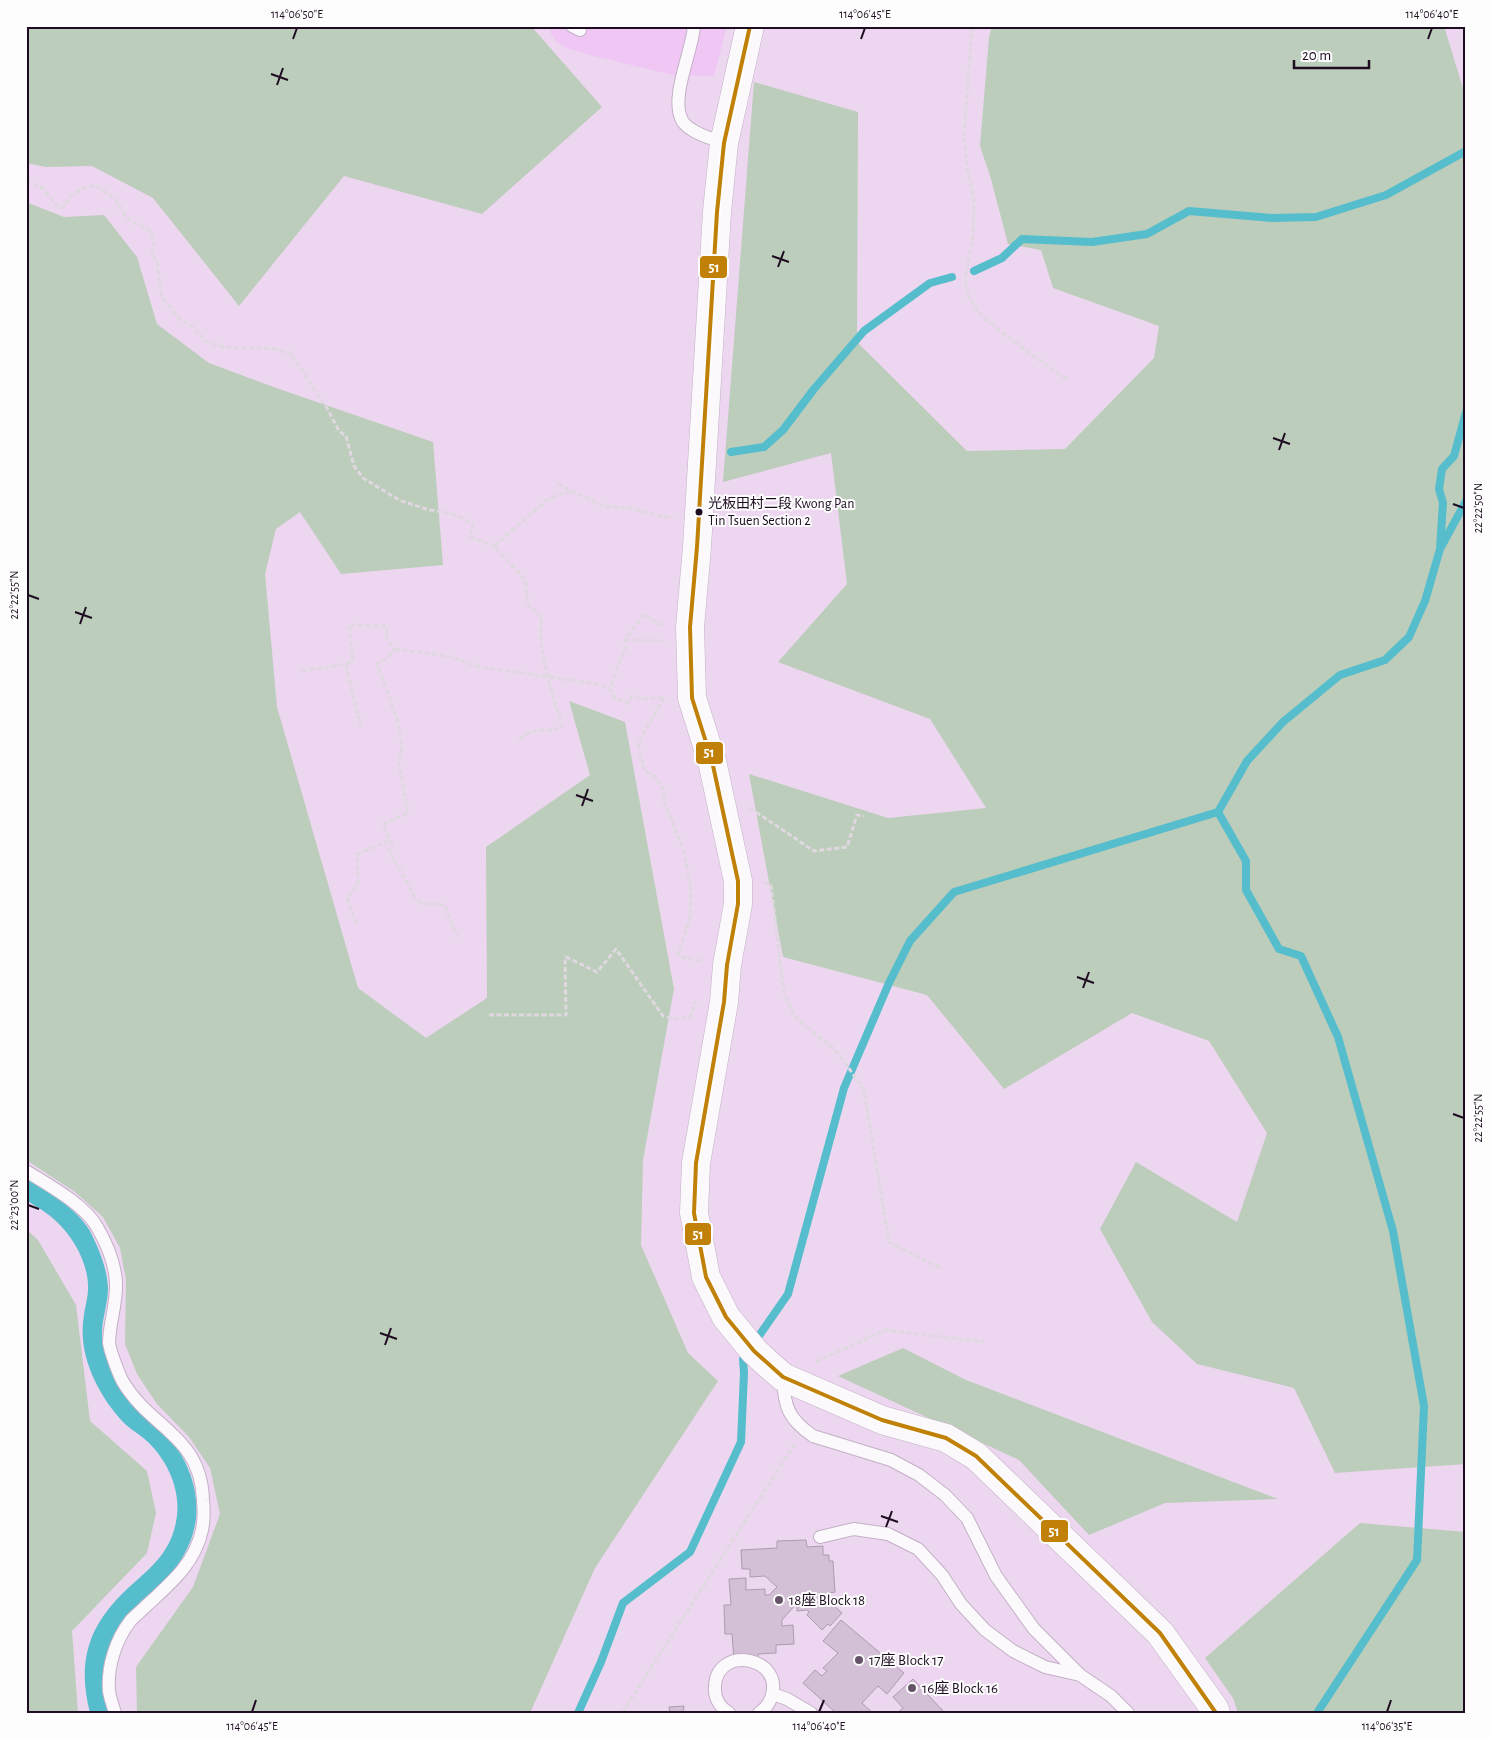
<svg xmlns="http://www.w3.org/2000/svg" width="1492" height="1739" font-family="'Alegreya Sans','Noto Sans TC',sans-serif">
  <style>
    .built { fill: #f0c6f5 }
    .green { fill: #bccdbb }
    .water { fill: #56bdcc }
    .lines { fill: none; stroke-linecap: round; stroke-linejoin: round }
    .stream { stroke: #56bdcc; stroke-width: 8 }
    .building { fill: #d3bfd6; stroke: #ae9bb1 }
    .lane-casing { stroke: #c3b0c6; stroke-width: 14 }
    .secondary-casing { stroke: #c3b0c6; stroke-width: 29 }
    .path { stroke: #dfd8e0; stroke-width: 3; stroke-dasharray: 5 2.5; stroke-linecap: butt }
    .lane { stroke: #fcf9fd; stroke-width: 12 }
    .secondary { stroke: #fcf9fd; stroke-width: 28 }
    .bus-1-casing { stroke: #fdfdfd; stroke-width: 8 }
    .bus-1 { stroke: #c18008; stroke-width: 4 }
    .ticks { fill: none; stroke: #1e0c21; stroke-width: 2 }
    .bus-dot { fill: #1e0c21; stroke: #fdfdfd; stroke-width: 2 }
    .poi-dot { fill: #665369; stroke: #fdfdfd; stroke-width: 2 }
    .labels { text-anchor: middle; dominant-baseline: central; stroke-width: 4; stroke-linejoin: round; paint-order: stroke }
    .bus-label { font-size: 14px; fill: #1e0c21; stroke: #fdfdfd; text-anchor: start }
    .poi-label { font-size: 15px; fill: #1e0c21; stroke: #fdfdfd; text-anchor: start }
    .line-badge { stroke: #fdfdfd; stroke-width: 2 }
    .badge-label { font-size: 14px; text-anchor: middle; font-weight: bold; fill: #fff }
    .neatline { fill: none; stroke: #1e0c21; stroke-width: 2 }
    .ticks-label { font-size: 12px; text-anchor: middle; fill: #1e0c21 }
  </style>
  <rect width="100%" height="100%" fill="#edd6f0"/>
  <!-- built -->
  <path class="built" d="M550,26H727L714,76L673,75L590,55L566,48L557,42L551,34Z"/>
  <!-- green -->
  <g class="green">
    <path d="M26,26H531L602,107L482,214L344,176L239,306L153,198L92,166L46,167L26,163Z"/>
    <path d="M992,26H1444L1466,98V1464L1335,1473L1294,1388L1197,1364L1152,1322L1100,1229L1136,1162L1237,1222L1267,1133L1209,1041L1132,1013L1004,1089L927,995L783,957L749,774L888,818L986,808L930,719L778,662L847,584L831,453L723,482L754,82L858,112L857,342L967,451L1065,449L1154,358L1159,326L1053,288L1041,250L1008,244L991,179L980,146L989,37Z"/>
    <path d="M26,202L64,217L104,215L137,257L157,324L209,363L282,390L433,442L443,565L341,574L300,512L276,529L265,574L277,707L358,988L426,1038L487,998L486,847L590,775L569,701L625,722L674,989L643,1160L641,1245L688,1353L718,1381L595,1568L530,1713H137L136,1667L193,1587L220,1514L210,1468L189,1437L157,1404L137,1374L125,1344L126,1280L120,1248L103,1217L75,1192L26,1160Z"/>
    <path d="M26,1229L38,1240L76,1305L90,1421L147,1471L156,1513L147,1553L72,1631L78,1713H26Z"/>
    <path d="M903,1348L966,1380L1278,1499L1165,1503L1089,1535L1019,1460L838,1376Z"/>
    <path d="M1360,1523L1466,1532V1713H1238L1233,1698L1205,1658Z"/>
  </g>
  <!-- water -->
  <path class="water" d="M26,1178C47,1190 78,1210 90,1231C99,1249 107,1268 108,1288C108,1304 102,1318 102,1333C102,1346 107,1362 112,1374C117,1385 124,1396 133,1405C144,1417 159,1426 169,1438C188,1460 199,1490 196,1518C191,1566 148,1598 117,1630C103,1656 101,1684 108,1713H90C77,1662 88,1626 126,1590C149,1569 170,1554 176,1522C182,1493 169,1463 149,1443C142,1436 133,1431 125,1424C113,1412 102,1396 95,1381C85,1360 80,1338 84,1315C85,1306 88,1298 88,1289C89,1265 74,1238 57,1222C48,1213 37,1207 26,1200Z"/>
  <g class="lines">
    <!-- stream -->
    <g class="stream">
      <path d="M974,271L1002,258L1022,239L1092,242L1147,234L1189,211L1273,218L1316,217L1386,195L1466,151"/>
      <path d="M731,452L764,447L783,430L814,389L864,331L930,283L952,277"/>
      <path d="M1441,547L1466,501"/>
      <path d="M1218,812L1246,861V890L1279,949L1301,956L1338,1037L1393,1231L1424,1406L1417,1560L1317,1713"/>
      <path d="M754,1343L788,1294L844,1088L889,983L910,941L954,892L1218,812L1247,761L1283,722L1340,675L1385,660L1409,637L1425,601L1440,549L1443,503L1439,489L1442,469L1454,456L1466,412"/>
      <path d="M578,1713L601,1662L623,1603L690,1552L741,1442L744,1373L743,1359L748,1352"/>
    </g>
  </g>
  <!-- building -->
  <g class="building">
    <path d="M806,1540L807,1547L823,1546V1555H829V1561H833L835,1592L829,1593V1598H825L842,1613L830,1626L828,1624L822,1630L807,1615L809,1612L807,1610L797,1611V1603L782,1620V1626L793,1625L794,1644L776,1645V1653L758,1654V1658L734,1660L732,1634H725L724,1605H731L729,1579L746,1578V1590L765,1589V1595H769L777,1587L765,1576L750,1577V1569H742L741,1550L777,1548V1541Z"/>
    <path d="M841,1620L904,1673L887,1694L878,1686L862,1703L873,1713H836L803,1683L815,1670L822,1676L827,1671L823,1668L838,1653L823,1641Z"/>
    <path d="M913,1679L945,1713H897L903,1708L893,1697Z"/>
    <path d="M684,1706L683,1713H712H670L669,1707Z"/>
  </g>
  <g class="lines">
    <defs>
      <g id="lane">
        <path d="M572,26L580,30"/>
        <path d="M694,26C692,52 671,95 681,118C682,122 687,127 691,129C700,136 714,139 724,143"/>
        <path d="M26,1171C47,1184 85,1205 97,1227C107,1244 115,1263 116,1283C117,1303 109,1324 109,1343C110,1351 119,1375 123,1382C151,1429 201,1436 203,1500C204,1510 204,1520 202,1530C195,1563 171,1583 147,1605C142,1610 136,1615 131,1620C116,1639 107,1666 109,1691C110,1698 113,1706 115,1713"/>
        <path d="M783,1377C784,1406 788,1419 813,1436L891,1460L919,1475L945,1495L967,1518L996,1576L1034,1629L1080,1675"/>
        <path d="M820,1537L854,1529L888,1534L918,1549L942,1575L961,1604L985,1630L1013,1651L1045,1667L1080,1675L1111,1696L1128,1713"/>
        <path d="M773,1694L787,1699L811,1713"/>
        <path d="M729,1713C719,1707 714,1697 715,1686C717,1644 786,1657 771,1698C769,1704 765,1709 759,1713"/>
      </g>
      <path id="secondary" d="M750,26L724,143L717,212L697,547L690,627L692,698L712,761L738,881V904L727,965L724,1002L696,1163L694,1213L706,1277L726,1317L754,1351L768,1364L783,1377L882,1420L946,1438L976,1456L1160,1633L1214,1708L1216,1713"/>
    </defs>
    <!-- lane casing -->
    <use href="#lane" class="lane-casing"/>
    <!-- secondary casing -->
    <use href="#secondary" class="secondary-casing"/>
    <!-- path -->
    <g class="path">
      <path d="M972,26L964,136L967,168L974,201L973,236L965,278L968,296L978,312L985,319L1029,353L1068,380"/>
      <path d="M26,182L43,188L59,208L64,207C70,193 81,189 95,185L115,199L126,217L133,222L150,230L154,242L152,253L157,263L162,297L180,319L193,327L206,341L223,347L276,349L290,353L327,408L339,431L346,436L354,466L363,478L399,500L426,509L457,515L473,524L470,537L494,546"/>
      <path d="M558,484L603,506L628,508L665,517H673"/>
      <path d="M625,640L665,641"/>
      <path d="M395,649L447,656L480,667L597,684L610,689"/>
      <path d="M346,665L361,727"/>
      <path d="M302,671L346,664L353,661L349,625L386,626L387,641L395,649L387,658L377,664L397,719L402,746L399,764L408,813L383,824L392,843L389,851L415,897L422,904H440L445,906L457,937"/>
      <path d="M663,698L642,699L632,696L628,703L615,698L610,689L625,647V640L644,614L654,621L664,625"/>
      <path d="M664,698L638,744L645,772L653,774L664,790V801L683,849L691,886L690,917L678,956L701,961"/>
      <path d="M519,739C537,725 546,734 562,727C554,696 536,649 542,619L527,603L526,581L494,546L548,499L572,491"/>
      <path d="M750,808L814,851L847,847L857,815L864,816"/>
      <path d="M764,882L771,885L784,993L794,1016L833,1048L841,1057L864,1090L889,1242L943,1269"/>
      <path d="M356,924L347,897L358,885L357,854L382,844L390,838"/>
      <path d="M489,1015H566L565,962L566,957L597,972L616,949L663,1016L673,1019L690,1017L696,1001"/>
      <path d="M816,1362L885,1330L984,1342"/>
      <path d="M622,1713L794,1445"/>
    </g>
    <!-- lane -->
    <use href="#lane" class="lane"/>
    <!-- secondary -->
    <use href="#secondary" class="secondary"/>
    <defs>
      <path id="bus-1" d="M750,26L724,143L717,212L697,547L690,627L692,698L712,761L738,881V904L727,965L724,1002L696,1163L694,1213L706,1277L726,1317L754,1351L783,1377L882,1420L946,1438L976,1456L1160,1633L1216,1713"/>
    </defs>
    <!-- bus-1 casing -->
    <use href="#bus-1" class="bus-1-casing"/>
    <!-- bus-1 -->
    <use href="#bus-1" class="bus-1"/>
  </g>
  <!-- ticks -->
  <path class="ticks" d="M293,39L297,28M861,39L865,28M1428,39L1432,28M271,74L288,80M277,85L283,68M772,256L789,262M778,267L784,251M1273,438L1290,444M1279,450L1285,433M1453,504L1464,508M28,595L39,599M75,612L92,618M80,624L86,607M576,795L593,801M582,806L588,789M1077,977L1094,983M1083,988L1089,972M1453,1114L1464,1118M28,1205L39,1209M380,1333L397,1339M385,1345L391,1328M881,1516L898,1522M886,1527L892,1511M252,1712L256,1700M819,1712L824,1700M1387,1712L1391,1700"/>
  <!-- markers -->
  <circle class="bus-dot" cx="699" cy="512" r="4.5"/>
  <g class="poi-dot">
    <circle cx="779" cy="1600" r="5"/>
    <circle cx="859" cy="1660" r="5"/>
    <circle cx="912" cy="1688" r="5"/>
  </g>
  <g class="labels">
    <!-- bus labels -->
    <g class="bus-label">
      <text x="708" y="504">光板田村二段 Kwong Pan<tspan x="708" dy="17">Tin Tsuen Section 2</tspan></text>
    </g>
    <!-- poi labels -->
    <g class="poi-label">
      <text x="789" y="1600">18座 Block 18</text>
      <text x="869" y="1660">17座 Block 17</text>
      <text x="922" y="1688">16座 Block 16</text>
    </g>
  </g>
  <g class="line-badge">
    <rect x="699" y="255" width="29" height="24" rx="5" fill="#c18008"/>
    <rect x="695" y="741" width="29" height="24" rx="5" fill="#c18008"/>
    <rect x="684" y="1222" width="28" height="24" rx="5" fill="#c18008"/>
    <rect x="1040" y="1519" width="29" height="24" rx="5" fill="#c18008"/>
  </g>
  <g class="badge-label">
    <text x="714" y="272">51</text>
    <text x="709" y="757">51</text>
    <text x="698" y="1239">51</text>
    <text x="1054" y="1536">51</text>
  </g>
  <!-- border -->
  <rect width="1492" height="1739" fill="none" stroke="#fdfdfd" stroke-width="55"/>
  <!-- scale -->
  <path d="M1294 60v8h75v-8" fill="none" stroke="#1e0c21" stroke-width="2.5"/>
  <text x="1302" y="60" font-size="15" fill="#1e0c21" stroke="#fdfdfd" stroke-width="4" paint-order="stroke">20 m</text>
  <rect x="28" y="28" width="1436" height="1684" class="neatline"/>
  <g class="ticks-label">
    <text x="297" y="18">114°06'50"E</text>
    <text x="865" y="18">114°06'45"E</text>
    <text x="1432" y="18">114°06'40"E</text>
    <text transform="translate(1478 508) rotate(-90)" y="4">22°22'50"N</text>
    <text transform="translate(14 595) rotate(-90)" y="4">22°22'55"N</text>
    <text transform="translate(1478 1118) rotate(-90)" y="4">22°22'55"N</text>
    <text transform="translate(14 1205) rotate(-90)" y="4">22°23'00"N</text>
    <text x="252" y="1730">114°06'45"E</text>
    <text x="819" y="1730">114°06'40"E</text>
    <text x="1387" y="1730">114°06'35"E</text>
  </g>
</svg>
